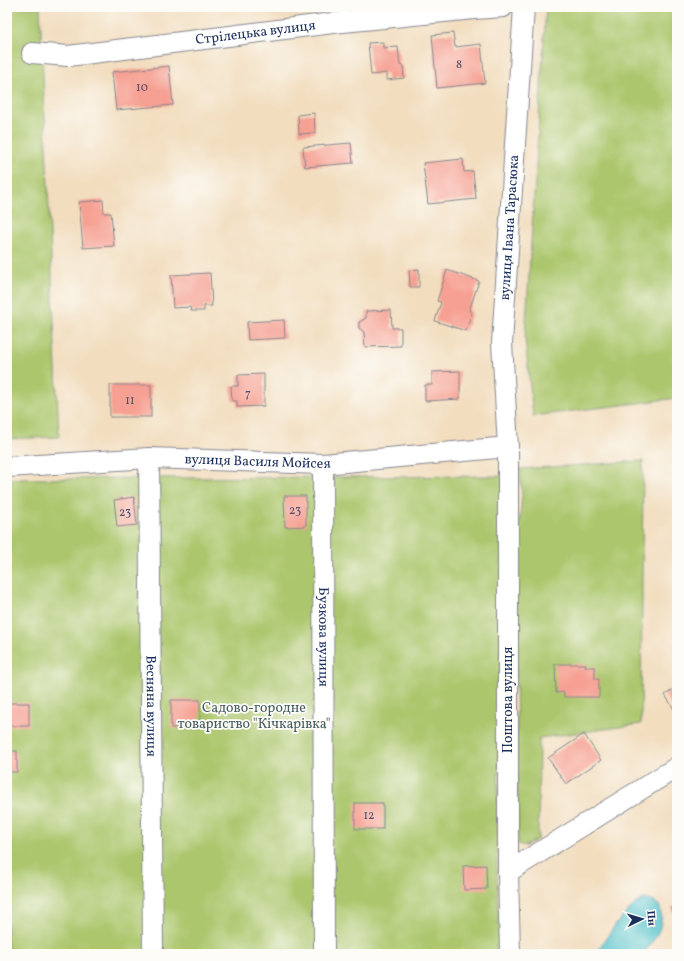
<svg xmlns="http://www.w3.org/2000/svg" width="684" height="961" font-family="Vollkorn,serif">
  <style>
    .green { fill: #abc66c; stroke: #637a65 }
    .water { fill: #56c3cc; stroke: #387995 }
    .building { fill: #f6a093 }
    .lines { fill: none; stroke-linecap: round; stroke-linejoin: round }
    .minor-casing { stroke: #86868e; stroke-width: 22 }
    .minor { stroke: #fff; stroke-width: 20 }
    .labels { text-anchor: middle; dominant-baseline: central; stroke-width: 3.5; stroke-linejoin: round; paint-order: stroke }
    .number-label { font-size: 12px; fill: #524b6b }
    .street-label { font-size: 14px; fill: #1b2f5e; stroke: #fdfcf7 }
    .park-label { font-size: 14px; fill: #465c62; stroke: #fdfcf7 }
  </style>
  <rect width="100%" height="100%" fill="#fdfcf7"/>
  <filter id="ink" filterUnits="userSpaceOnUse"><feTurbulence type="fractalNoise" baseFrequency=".025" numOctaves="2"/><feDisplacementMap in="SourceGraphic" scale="8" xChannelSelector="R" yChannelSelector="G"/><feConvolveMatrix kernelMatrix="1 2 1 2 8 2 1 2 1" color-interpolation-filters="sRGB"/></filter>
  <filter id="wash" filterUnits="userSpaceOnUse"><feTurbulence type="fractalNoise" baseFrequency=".012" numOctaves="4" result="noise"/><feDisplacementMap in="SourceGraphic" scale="16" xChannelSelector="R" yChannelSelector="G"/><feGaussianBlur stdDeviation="0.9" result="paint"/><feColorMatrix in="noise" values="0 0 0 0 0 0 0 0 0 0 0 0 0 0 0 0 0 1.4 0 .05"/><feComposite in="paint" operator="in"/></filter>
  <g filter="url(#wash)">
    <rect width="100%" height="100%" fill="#f2ddbe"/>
    <!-- green -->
    <g class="green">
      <path d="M7,7H40L59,437L7,439Z"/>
      <path d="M546,7H677V398L533,416L525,338Z"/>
      <path d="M643,461L641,724L539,738L538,839L526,846L518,844L515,566L522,496L520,469Z"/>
      <path d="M503,476L497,871L500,954H7V479Z"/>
    </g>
    <!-- water -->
    <path class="water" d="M645,899L654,902L659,905C666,927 656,937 643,954H595L616,924L636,903Z"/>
    <g id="blocks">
      <!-- building -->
      <g class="building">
        <path d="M453,33L455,47L481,44L485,83L437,88L432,35Z"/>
        <path d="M383,42V48L398,47L400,65L403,66L404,78L387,80V73L371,75L368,43Z"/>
        <path d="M169,66L173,105L116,110L112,72Z"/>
        <path d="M314,113L315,133L299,134L298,115Z"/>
        <path d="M351,143L353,163L305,167L303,147Z"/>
        <path d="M463,159L464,172L473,171L476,199L428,204L423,163Z"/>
        <path d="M103,200L104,213H111L114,246L83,248L79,202Z"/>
        <path d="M419,269V287H410L409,270Z"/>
        <path d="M447,270L479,281L469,311L472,312L466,331L435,321L441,302L437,301Z"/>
        <path d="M210,273L212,306H204V311H191L190,307L173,308L171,275Z"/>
        <path d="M391,310L392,328H401V346L365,347L364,332L359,328V322L366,318V311Z"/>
        <path d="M284,320L285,338L248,340L247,322Z"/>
        <path d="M460,371V399L425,401V385H432V372Z"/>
        <path d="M264,374V406L237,407V401H232L231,386H238V375Z"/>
        <rect x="110" y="385" width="41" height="32"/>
        <path d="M284,496H306V526L285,527Z"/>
        <path d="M134,497L137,525L117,527L114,500Z"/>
        <path d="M555,664H586L585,667H595V679H599V697H564V692L556,693Z"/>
        <path d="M677,687V714L665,695Z"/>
        <path d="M171,700H200V727L171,728Z"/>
        <rect x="7" y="703" width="22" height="23"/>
        <path d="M584,734L601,760L566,784L548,758Z"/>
        <rect x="7" y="751" width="10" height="21"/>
        <rect x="355" y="803" width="28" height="26"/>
        <rect x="7" y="814" width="2" height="20"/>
        <path d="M486,865L487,889L464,890L463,866Z"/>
        <path d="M677,904V918L671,908Z"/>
      </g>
    </g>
  </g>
  <g filter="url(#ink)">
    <use href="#blocks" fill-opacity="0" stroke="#86868e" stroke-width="1"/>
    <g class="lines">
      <defs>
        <g id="minor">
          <path id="s1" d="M32,53L68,56L333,23L474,9L503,7"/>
          <path id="s2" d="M149,458L153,954"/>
          <path id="s3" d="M323,464L324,954"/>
          <path id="s4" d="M7,467L149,458L323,464L508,447"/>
          <path d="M508,872L677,767"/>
          <path id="s5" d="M510,954L508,872V447L502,343L524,7"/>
        </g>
      </defs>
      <!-- minor casing -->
      <use href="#minor" class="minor-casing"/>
      <!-- minor -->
      <use href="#minor" class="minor"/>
    </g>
  </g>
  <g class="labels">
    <!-- number labels -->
    <g class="number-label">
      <text x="459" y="65">8</text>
      <text x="142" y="88">10</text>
      <text x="248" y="394">7</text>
      <text x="130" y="401">11</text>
      <text x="295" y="511">23</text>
      <text x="125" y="513">23</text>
      <text x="369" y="816">12</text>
    </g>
    <!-- street labels -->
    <g class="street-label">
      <text stroke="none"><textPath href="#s1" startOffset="225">Стрілецька вулиця</textPath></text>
      <text stroke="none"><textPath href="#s5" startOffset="727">вулиця Івана Тарасюка</textPath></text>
      <text stroke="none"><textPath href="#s4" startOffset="251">вулиця Василя Мойсея</textPath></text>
      <text stroke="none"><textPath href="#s3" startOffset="173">Бузкова вулиця</textPath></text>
      <text transform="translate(508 700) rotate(-90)">Поштова вулиця</text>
      <text stroke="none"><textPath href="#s2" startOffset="248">Весняна вулиця</textPath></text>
    </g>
    <!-- park labels -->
    <g class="park-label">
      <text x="254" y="708">Садово-городне<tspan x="254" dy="16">товариство "Кічкарівка"</tspan></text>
    </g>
  </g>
  <!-- margin -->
  <rect width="684" height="961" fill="none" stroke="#fdfcf7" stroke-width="24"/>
  <!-- north arrow -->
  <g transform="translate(642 919) rotate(85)" stroke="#fdfcf7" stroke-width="3" paint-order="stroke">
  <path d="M0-3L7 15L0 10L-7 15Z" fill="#1b2f5e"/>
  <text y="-6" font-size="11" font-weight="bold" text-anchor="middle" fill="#1b2f5e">Пн</text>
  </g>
</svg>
